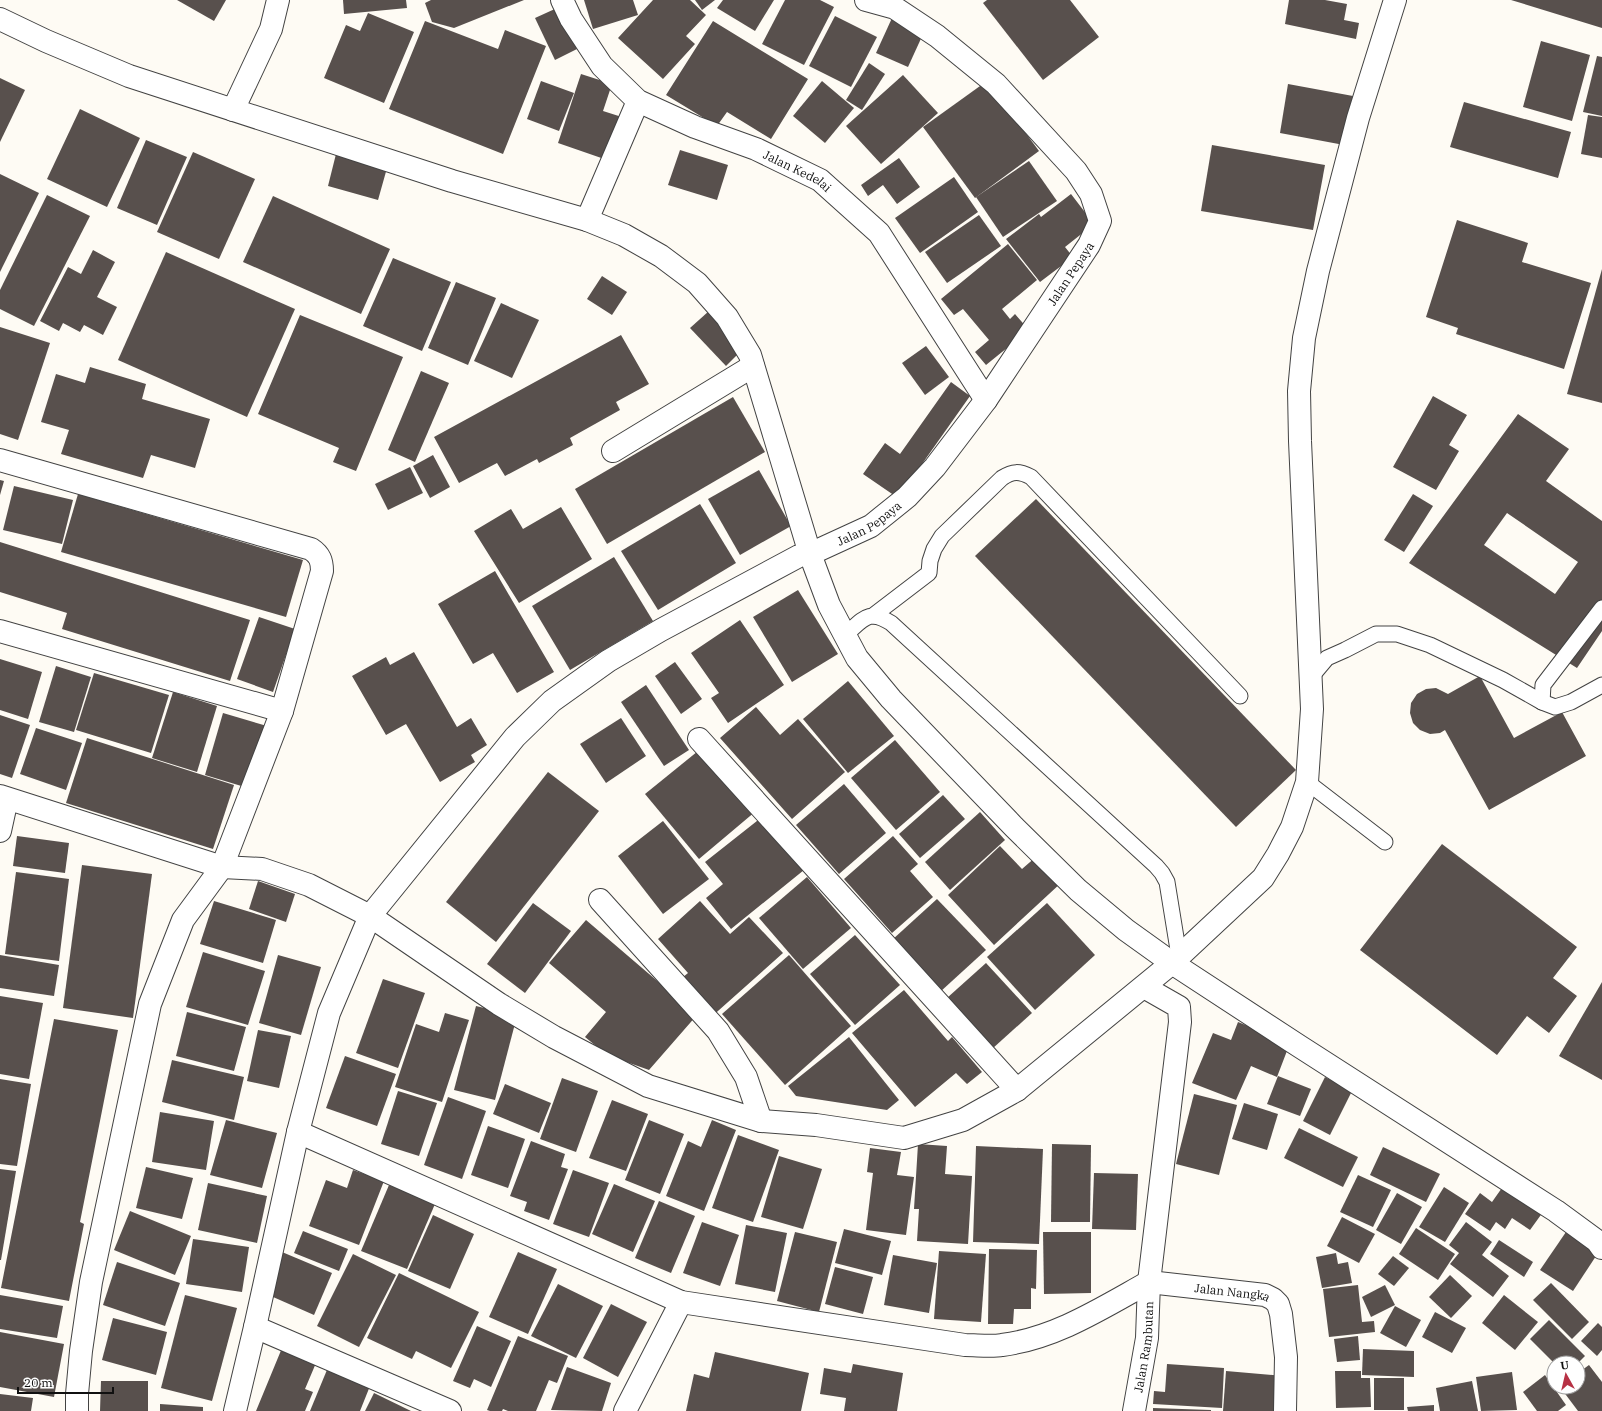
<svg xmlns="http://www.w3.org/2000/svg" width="1602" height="1411" font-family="'IBM Plex Serif',serif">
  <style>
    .building { fill: #58504d; fill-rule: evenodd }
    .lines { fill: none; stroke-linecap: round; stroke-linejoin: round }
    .service-casing { stroke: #434343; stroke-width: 17 }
    .minor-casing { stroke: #434343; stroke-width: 24 }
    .tertiary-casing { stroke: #434343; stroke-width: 24 }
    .service { stroke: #fff; stroke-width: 15 }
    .minor { stroke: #fff; stroke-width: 22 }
    .tertiary { stroke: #fff; stroke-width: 22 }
    .labels { text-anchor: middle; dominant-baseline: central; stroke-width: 4; stroke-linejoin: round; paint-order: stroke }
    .street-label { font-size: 12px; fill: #101010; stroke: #fff }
  </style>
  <rect width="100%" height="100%" fill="#fefbf4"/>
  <!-- building -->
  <g class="building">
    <path d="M177,0H226L214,21Z"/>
    <path d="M343,0H406L407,8L344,14Z"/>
    <path d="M431,0H524L454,28L432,22L425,3Z"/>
    <path d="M584,0H633L638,15L593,29Z"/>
    <path d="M653,0H690L706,15L686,36L695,44L663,79L618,38Z"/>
    <path d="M695,0H715L702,10Z"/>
    <path d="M723,0H774L755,31L717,8Z"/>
    <path d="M785,0H820L834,7L804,65L762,44Z"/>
    <path d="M987,0H1070L1099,37L1043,80L983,3Z"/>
    <path d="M1289,0H1325L1347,4L1344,20L1359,23L1356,39L1285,24Z"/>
    <path d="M1511,0H1602V28Z"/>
    <path d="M557,8L577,49L555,60L535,18Z"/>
    <path d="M368,13L414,32L384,103L324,78L346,25L360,31Z"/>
    <path d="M835,16L877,37L851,87L809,66Z"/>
    <path d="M892,18L924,32L908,67L876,53Z"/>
    <path d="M425,21L498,49L505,30L546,46L503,154L389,109Z"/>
    <path d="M713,21L808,79L771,139L727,112L717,126L666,95Z"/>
    <path d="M1541,41L1590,55L1572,121L1523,107Z"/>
    <path d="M1597,56L1602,57V116L1583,112Z"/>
    <path d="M869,63L885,74L862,110L846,100Z"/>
    <path d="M581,74L612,84L603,111L625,118L610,161L558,143Z"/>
    <path d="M903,75L938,113L881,164L846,126Z"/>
    <path d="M0,78L25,90L0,142Z"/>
    <path d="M541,81L574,93L559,131L527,119Z"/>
    <path d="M822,81L854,108L825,143L793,116Z"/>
    <path d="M987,81L1039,151L975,198L923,127Z"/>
    <path d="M1288,84L1353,96L1344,145L1280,133Z"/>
    <path d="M1464,102L1571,132L1558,178L1450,147Z"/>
    <path d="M80,109L140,138L107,207L47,179Z"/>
    <path d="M1588,115L1602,117V158L1581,154Z"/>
    <path d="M146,140L187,157L157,225L117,208Z"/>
    <path d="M1212,145L1325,165L1313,230L1201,211Z"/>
    <path d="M680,150L728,165L717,200L668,185Z"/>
    <path d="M193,152L255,179L219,259L157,232Z"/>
    <path d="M336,154L387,168L378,200L328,186Z"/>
    <path d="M899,158L920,187L897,204L883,185L868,196L861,185Z"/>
    <path d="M1029,161L1057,201L1003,237L976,197Z"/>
    <path d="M0,174L39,193L0,272Z"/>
    <path d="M954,177L978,212L920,253L895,218Z"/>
    <path d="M1071,194L1094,224L1065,247L1073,257L1040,282L1006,239L1039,214L1041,217Z"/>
    <path d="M47,195L90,216L34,326L0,309V290Z"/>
    <path d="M273,196L390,249L361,314L243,262Z"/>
    <path d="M979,215L1001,246L947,283L925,252Z"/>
    <path d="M1457,220L1528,243L1522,262L1591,283L1564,369L1456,334L1458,328L1426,317Z"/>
    <path d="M1008,244L1037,280L1002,309L1010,319L1015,314L1029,330L986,365L975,352L989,340L963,309L954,315L941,299Z"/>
    <path d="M93,250L115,262L97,297L117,307L103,335L84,325L80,332L63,323L59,331L40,321L68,267L81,274Z"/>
    <path d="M166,252L295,309L247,417L118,360Z"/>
    <path d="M393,258L451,282L422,351L363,326Z"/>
    <path d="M1602,269V403L1567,394Z"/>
    <path d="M602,276L627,292L612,315L587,299Z"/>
    <path d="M456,282L496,298L468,365L428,348Z"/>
    <path d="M501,303L539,320L512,378L474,361Z"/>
    <path d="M709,311L744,348L726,366L690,328Z"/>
    <path d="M300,315L403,357L356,471L333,462L339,448L258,414Z"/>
    <path d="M0,327L50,343L18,440L0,434Z"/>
    <path d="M621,335L649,384L616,402L620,410L570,438L573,445L539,463L537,459L505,476L497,463L459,483L434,437Z"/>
    <path d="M926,346L949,377L925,395L902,363Z"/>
    <path d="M90,367L146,384L142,399L210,419L195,468L151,455L143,478L61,454L69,430L41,422L56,374L85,383Z"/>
    <path d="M421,371L449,383L415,462L388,450Z"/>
    <path d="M951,382L970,396L898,498L863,474L885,443L900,454Z"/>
    <path d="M1433,396L1467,415L1449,445L1459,451L1436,490L1393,467Z"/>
    <path d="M733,397L765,452L607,544L575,489Z"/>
    <path d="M1518,414L1569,449L1546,481L1602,521V631L1577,668L1409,563ZM1507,513L1578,562L1555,594L1484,545Z"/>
    <path d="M433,455L450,487L430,498L413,466Z"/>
    <path d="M410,467L423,493L388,510L375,484Z"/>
    <path d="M759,470L791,526L740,555L708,499Z"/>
    <path d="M0,480L4,481L0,495Z"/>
    <path d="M14,486L73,500L62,544L3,530Z"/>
    <path d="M78,494L303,560L286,617L61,552Z"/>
    <path d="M1413,494L1433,506L1404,552L1384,540Z"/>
    <path d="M1036,499L1296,770L1236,827L975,556Z"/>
    <path d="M700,504L736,563L658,610L621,551Z"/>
    <path d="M561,507L592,559L519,603L474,531L511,509L523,529Z"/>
    <path d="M0,542L250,620L230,681L62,629L67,613L0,592Z"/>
    <path d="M614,557L653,621L570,670L532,606Z"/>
    <path d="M495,571L554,672L517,693L493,653L473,664L438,604Z"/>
    <path d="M798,590L838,654L792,682L753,617Z"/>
    <path d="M259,617L295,629L273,692L237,679Z"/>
    <path d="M740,620L784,685L728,723L711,698L719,693L691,653Z"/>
    <path d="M414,652L457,727L471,718L487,745L471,755L475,762L440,782L406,724L386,735L352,676L386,657L390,665Z"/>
    <path d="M0,659L42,672L28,719L0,710Z"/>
    <path d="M675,662L702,699L681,714L655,676Z"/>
    <path d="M56,666L91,677L74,732L39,722Z"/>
    <path d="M94,673L169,695L151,753L76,730Z"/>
    <path d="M1480,676L1514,738L1562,712L1586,756L1489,810L1445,730L1440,733L1430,734L1420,730L1413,723L1410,713L1411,703L1417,694L1426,689L1436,688L1448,694Z"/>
    <path d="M848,681L894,736L848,773L803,719Z"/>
    <path d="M646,685L689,750L664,766L621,702Z"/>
    <path d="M173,692L217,706L197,772L152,758Z"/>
    <path d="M756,707L780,735L798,719L845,772L792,819L720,738Z"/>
    <path d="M223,713L267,726L248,788L205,775Z"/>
    <path d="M0,715L30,725L12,778L0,774Z"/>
    <path d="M621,718L646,756L606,783L580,744Z"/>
    <path d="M36,728L82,743L66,790L20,774Z"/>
    <path d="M87,738L234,785L213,849L66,803Z"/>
    <path d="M895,740L940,792L896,830L851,778Z"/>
    <path d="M703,747L756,811L699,859L645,794Z"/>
    <path d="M548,772L599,811L496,942L446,902Z"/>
    <path d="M844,784L886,833L839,874L796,825Z"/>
    <path d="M943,795L965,819L920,858L899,834Z"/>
    <path d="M980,812L1005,840L950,890L925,862Z"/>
    <path d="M762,817L804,870L731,929L706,898L723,884L705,862Z"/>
    <path d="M663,821L709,879L663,914L618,856Z"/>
    <path d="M17,836L69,843L65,873L13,866Z"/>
    <path d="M893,836L918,864L910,871L933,897L892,933L844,879Z"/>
    <path d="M1442,844L1577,947L1553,978L1577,996L1549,1033L1527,1016L1497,1055L1360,950Z"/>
    <path d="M1000,846L1022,869L1037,856L1062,882L994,945L948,895Z"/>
    <path d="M82,865L152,874L133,1018L63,1008Z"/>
    <path d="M16,872L69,879L59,961L5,954Z"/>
    <path d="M807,877L851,928L803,969L759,918Z"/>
    <path d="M258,881L295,894L286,922L249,909Z"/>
    <path d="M937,899L986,950L940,992L892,940Z"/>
    <path d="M214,901L276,920L263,963L200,944Z"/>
    <path d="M700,901L730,934L749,917L783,953L709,1019L677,982L688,973L658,939Z"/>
    <path d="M533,903L571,931L525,993L487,964Z"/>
    <path d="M1047,903L1095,955L1035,1010L987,957Z"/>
    <path d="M586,920L697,1015L649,1070L607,1055L585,1037L606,1012L549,963Z"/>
    <path d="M855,935L900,985L855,1025L810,974Z"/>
    <path d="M203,952L265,971L248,1025L186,1007Z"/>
    <path d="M0,955L59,965L54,996L0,988Z"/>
    <path d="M278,955L321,967L301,1035L259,1023Z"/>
    <path d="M789,955L851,1026L785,1085L722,1014Z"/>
    <path d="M986,963L1032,1013L992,1049L947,998Z"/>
    <path d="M383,979L425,993L398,1068L356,1053Z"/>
    <path d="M1602,982V1080L1559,1056Z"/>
    <path d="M904,990L948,1041L952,1037L982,1072L967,1084L956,1073L915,1107L852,1033Z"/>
    <path d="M0,996L43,1003L29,1079L0,1074Z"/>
    <path d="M476,1006L517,1016L495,1100L454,1090Z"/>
    <path d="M187,1012L246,1027L234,1071L176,1056Z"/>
    <path d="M445,1013L469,1020L442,1102L395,1087L416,1024L439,1032Z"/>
    <path d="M54,1019L118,1030L80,1222L84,1224L69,1301L1,1288Z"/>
    <path d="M1238,1022L1290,1043L1277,1077L1251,1066L1236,1100L1192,1083L1213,1033L1231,1040Z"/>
    <path d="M258,1030L291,1036L279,1088L247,1081Z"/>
    <path d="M849,1037L899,1100L887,1110L796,1096L788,1086Z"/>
    <path d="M345,1056L396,1074L377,1126L326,1108Z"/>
    <path d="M172,1060L244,1077L234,1120L162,1102Z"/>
    <path d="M1278,1076L1311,1089L1300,1116L1267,1104Z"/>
    <path d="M1325,1077L1352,1091L1330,1135L1303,1121Z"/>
    <path d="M562,1078L598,1091L576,1152L540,1139Z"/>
    <path d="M0,1079L31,1084L17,1166L0,1164Z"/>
    <path d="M505,1084L551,1103L539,1133L493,1114Z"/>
    <path d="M398,1091L437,1103L419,1156L381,1144Z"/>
    <path d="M1194,1094L1237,1105L1219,1175L1176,1164Z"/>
    <path d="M448,1097L486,1111L462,1179L424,1165Z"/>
    <path d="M612,1100L648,1114L626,1171L589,1158Z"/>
    <path d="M1244,1103L1278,1114L1267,1150L1232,1139Z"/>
    <path d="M160,1112L214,1121L206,1170L152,1162Z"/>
    <path d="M226,1120L277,1133L262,1188L210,1175Z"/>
    <path d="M649,1120L684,1134L660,1194L625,1180Z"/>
    <path d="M712,1120L736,1130L704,1211L666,1196L688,1141L701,1147Z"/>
    <path d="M488,1126L525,1139L508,1188L471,1175Z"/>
    <path d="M1299,1128L1358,1157L1343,1187L1284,1158Z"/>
    <path d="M738,1135L779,1150L753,1222L712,1208Z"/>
    <path d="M531,1141L565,1154L561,1167L568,1169L549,1220L524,1211L527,1202L510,1196Z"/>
    <path d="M918,1144L947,1146L945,1174L972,1176L968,1244L917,1241L919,1209H914Z"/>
    <path d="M1052,1144L1091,1145L1090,1222H1051Z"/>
    <path d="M976,1146L1043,1149L1039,1244L973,1242Z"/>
    <path d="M1383,1147L1440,1174L1426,1202L1370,1175Z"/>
    <path d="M870,1148L901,1152L897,1175L914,1177L906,1235L866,1230L873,1173L867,1172Z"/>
    <path d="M779,1156L822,1169L803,1229L761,1217Z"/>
    <path d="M146,1167L193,1178L182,1219L136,1208Z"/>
    <path d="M0,1169L16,1171L1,1260H0Z"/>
    <path d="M353,1170L384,1181L359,1245L309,1226L326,1180L347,1188Z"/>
    <path d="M573,1170L609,1183L589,1237L553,1224Z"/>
    <path d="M1094,1173L1138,1174L1136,1230L1092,1229Z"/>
    <path d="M1358,1175L1391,1190L1373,1227L1340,1212Z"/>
    <path d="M208,1183L267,1196L257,1243L198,1230Z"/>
    <path d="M614,1184L655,1201L633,1252L592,1234Z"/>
    <path d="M389,1185L435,1204L407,1269L361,1251Z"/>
    <path d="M1504,1185L1543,1212L1530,1230L1512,1218L1505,1229L1496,1222L1490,1231L1465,1214L1480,1193L1492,1202Z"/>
    <path d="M1444,1187L1469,1203L1445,1242L1419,1227Z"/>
    <path d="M1397,1193L1422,1207L1401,1244L1376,1230Z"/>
    <path d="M659,1201L695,1216L671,1273L635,1258Z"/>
    <path d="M130,1211L191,1236L175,1275L114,1250Z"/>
    <path d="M433,1215L474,1234L450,1289L408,1271Z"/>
    <path d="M1342,1217L1375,1234L1359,1263L1327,1246Z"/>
    <path d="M702,1222L739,1235L720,1286L683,1273Z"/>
    <path d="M1466,1222L1492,1242L1482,1255L1509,1276L1493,1297L1450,1264L1459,1253L1449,1245Z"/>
    <path d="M746,1225L787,1233L775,1292L735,1284Z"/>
    <path d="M1416,1228L1455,1254L1438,1280L1399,1254Z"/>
    <path d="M844,1229L891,1241L882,1275L835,1263Z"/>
    <path d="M303,1231L348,1249L339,1271L294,1253Z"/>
    <path d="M795,1232L837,1242L819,1312L777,1301Z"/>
    <path d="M1043,1232H1091V1293L1044,1294Z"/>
    <path d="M1566,1232L1598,1253L1573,1291L1540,1270Z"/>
    <path d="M193,1239L249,1247L242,1292L186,1284Z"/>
    <path d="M1499,1240L1533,1262L1524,1277L1490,1254Z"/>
    <path d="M989,1249L1037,1250L1036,1289L1031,1288V1309H1014L1013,1324H988Z"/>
    <path d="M939,1251L986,1254L981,1322L934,1319Z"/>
    <path d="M282,1252L332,1273L314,1315L264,1293Z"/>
    <path d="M518,1252L557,1269L528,1334L489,1317Z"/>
    <path d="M1336,1253L1338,1264L1348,1262L1352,1283L1322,1288L1316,1257Z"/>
    <path d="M353,1254L396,1275L359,1347L317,1326Z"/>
    <path d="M893,1255L937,1263L929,1313L884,1305Z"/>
    <path d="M1393,1256L1409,1268L1394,1286L1378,1274Z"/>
    <path d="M117,1262L180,1283L165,1326L103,1305Z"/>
    <path d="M835,1267L873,1277L863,1314L825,1304Z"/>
    <path d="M399,1273L479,1312L451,1368L416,1351L412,1359L367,1338Z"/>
    <path d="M1450,1275L1472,1296L1451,1318L1429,1297Z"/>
    <path d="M1551,1283L1589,1322L1572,1339L1533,1300Z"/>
    <path d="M558,1284L603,1306L576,1358L531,1336Z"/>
    <path d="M1358,1285L1362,1322L1374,1321L1375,1332L1329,1337L1323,1289Z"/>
    <path d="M1385,1285L1395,1305L1371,1317L1362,1297Z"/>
    <path d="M0,1295L63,1306L57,1338L0,1329Z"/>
    <path d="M185,1295L237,1308L212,1401L161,1388Z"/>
    <path d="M1504,1295L1538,1322L1515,1350L1482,1323Z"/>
    <path d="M611,1304L647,1322L618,1377L583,1358Z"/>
    <path d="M1395,1306L1421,1320L1406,1347L1380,1333Z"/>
    <path d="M1435,1312L1466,1328L1452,1353L1422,1337Z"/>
    <path d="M113,1318L167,1332L156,1375L102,1360Z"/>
    <path d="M1549,1320L1585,1356L1578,1363H1554L1530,1339Z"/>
    <path d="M1598,1323L1602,1327V1350L1597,1356L1581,1341Z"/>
    <path d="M477,1326L511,1341L491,1387L474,1379L470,1388L453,1381Z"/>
    <path d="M0,1332L64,1344L54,1397L0,1387Z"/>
    <path d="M518,1336L568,1356L557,1383L549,1380L536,1411H508L503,1409L502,1411H490L487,1410Z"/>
    <path d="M1358,1336L1360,1360L1337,1362L1334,1339Z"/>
    <path d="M282,1348L316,1363L305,1389L313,1392L305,1411H256Z"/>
    <path d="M1363,1349L1414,1351V1377L1362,1375Z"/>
    <path d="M715,1352L809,1373L801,1411H686L694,1374L709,1378Z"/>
    <path d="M853,1364L903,1373L897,1411H844L846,1398L820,1394L824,1368L851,1373Z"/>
    <path d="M1167,1364L1224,1368L1222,1408L1153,1404L1154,1391L1165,1392Z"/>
    <path d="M329,1365L372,1381L360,1411H310Z"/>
    <path d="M1589,1365L1602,1382V1411H1578L1560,1387H1578V1373Z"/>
    <path d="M567,1367L611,1383L602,1411L551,1410Z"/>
    <path d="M1226,1371L1284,1376L1282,1411H1223Z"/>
    <path d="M1335,1371H1361V1378H1370L1371,1407L1336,1408Z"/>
    <path d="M1512,1372L1517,1410L1481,1411L1476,1377Z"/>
    <path d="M1545,1375L1566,1405L1558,1411H1537L1523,1392Z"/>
    <rect x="1374" y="1378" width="30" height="32"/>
    <path d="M101,1381H148V1411H100Z"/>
    <path d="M1472,1381L1478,1411H1440L1436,1388Z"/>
    <path d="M374,1393L411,1411H365Z"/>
    <path d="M0,1394L33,1398L31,1411H0Z"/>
    <path d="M160,1404L203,1407V1411H160Z"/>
    <path d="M1434,1405V1411H1408L1407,1407Z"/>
    <path d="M1153,1408L1211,1410V1411H1153Z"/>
  </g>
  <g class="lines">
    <defs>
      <g id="service">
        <path d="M874,615L929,573L930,561L934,549L942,536L1002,478C1013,471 1019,471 1031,477L1240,696"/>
        <path d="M845,635C863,620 868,608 891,623L1156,866L1162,873L1167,882L1179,956"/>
        <path d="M1311,677L1327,658L1345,650L1376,634H1397L1430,645L1503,680L1542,702L1555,707L1571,702L1602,685"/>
        <path d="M1542,702L1543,685L1602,608"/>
        <path d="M1307,782L1385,842"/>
      </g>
      <g id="minor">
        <path id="s1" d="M562,0L571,19L602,66L638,101L695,127L756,149L820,180L879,233L986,400"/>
        <path d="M233,110L271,29L278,0"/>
        <path d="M587,220L638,101"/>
        <path d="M613,451L753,366"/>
        <path d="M0,460L311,549C320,555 322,561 322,571L282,711L222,867L183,920L150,1004L91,1282L81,1351L77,1394V1411"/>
        <path d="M0,631L282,711"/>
        <path d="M699,739L1017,1090"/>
        <path d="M0,796L222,867L262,869L309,885L370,916L499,1004L554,1037L648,1086L761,1121L816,1125L904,1138L963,1120L1017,1090L1172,963L1263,878L1278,854L1292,827L1307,782L1312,709L1300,441L1299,391L1304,338L1318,271L1358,118L1395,0"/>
        <path d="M0,831L7,799"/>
        <path d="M600,900L718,1031L746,1077L761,1121"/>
        <path d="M298,1132L681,1302L965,1345C977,1345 991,1347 1002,1345C1056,1338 1102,1308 1149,1282"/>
        <path id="s2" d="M1149,1282L1265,1295L1273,1299L1278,1304L1281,1314L1286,1357L1285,1411"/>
        <path d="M255,1327L450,1411"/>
        <path id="s3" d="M235,1411L255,1327L298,1132L329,1013L370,916L515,737L552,701L608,661L661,630L799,556L810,554L871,526L907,497L935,467L986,400L1089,245L1100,221L1091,194L1076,171L996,84L937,36L895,8L866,0"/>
        <path d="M625,1411L681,1302"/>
        <path id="s4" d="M1134,1411L1147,1338L1149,1282L1180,1022L1179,1007L1144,987"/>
      </g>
      <path id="tertiary" d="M0,19L46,41L129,76L452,181L587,220L624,235L661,256L697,283L727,317L750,355L810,554L829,605L857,658L891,699L1014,827L1078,890L1126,930L1172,963L1299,1046L1556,1211L1597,1241L1602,1248"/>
    </defs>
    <!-- service casing -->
    <use href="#service" class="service-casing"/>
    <!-- minor casing -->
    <use href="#minor" class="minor-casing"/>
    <!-- tertiary casing -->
    <use href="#tertiary" class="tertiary-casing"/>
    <!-- service -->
    <use href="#service" class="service"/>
    <!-- minor -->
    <use href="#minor" class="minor"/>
    <!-- tertiary -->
    <use href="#tertiary" class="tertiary"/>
  </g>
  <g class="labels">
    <!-- street labels -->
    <g class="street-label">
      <text stroke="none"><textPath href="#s1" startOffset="302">Jalan Kedelai</textPath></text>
      <text stroke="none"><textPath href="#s3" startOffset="1485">Jalan Pepaya</textPath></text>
      <text stroke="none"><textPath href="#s3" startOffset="1161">Jalan Pepaya</textPath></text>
      <text stroke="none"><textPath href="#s2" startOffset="84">Jalan Nangka</textPath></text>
      <text stroke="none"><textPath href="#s4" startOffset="65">Jalan Rambutan</textPath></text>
    </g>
  </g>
  <!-- north arrow -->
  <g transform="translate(1566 1375) rotate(352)"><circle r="19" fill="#ffffff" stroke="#9f9f9f"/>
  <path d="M0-3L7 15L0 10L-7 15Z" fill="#b73144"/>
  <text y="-6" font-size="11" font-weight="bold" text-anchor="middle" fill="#101010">U</text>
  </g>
  <!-- scale -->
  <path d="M18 1387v6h95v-6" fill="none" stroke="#101010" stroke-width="2"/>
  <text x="24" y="1387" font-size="12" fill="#101010" stroke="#ffffff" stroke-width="3" paint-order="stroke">20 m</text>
</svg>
